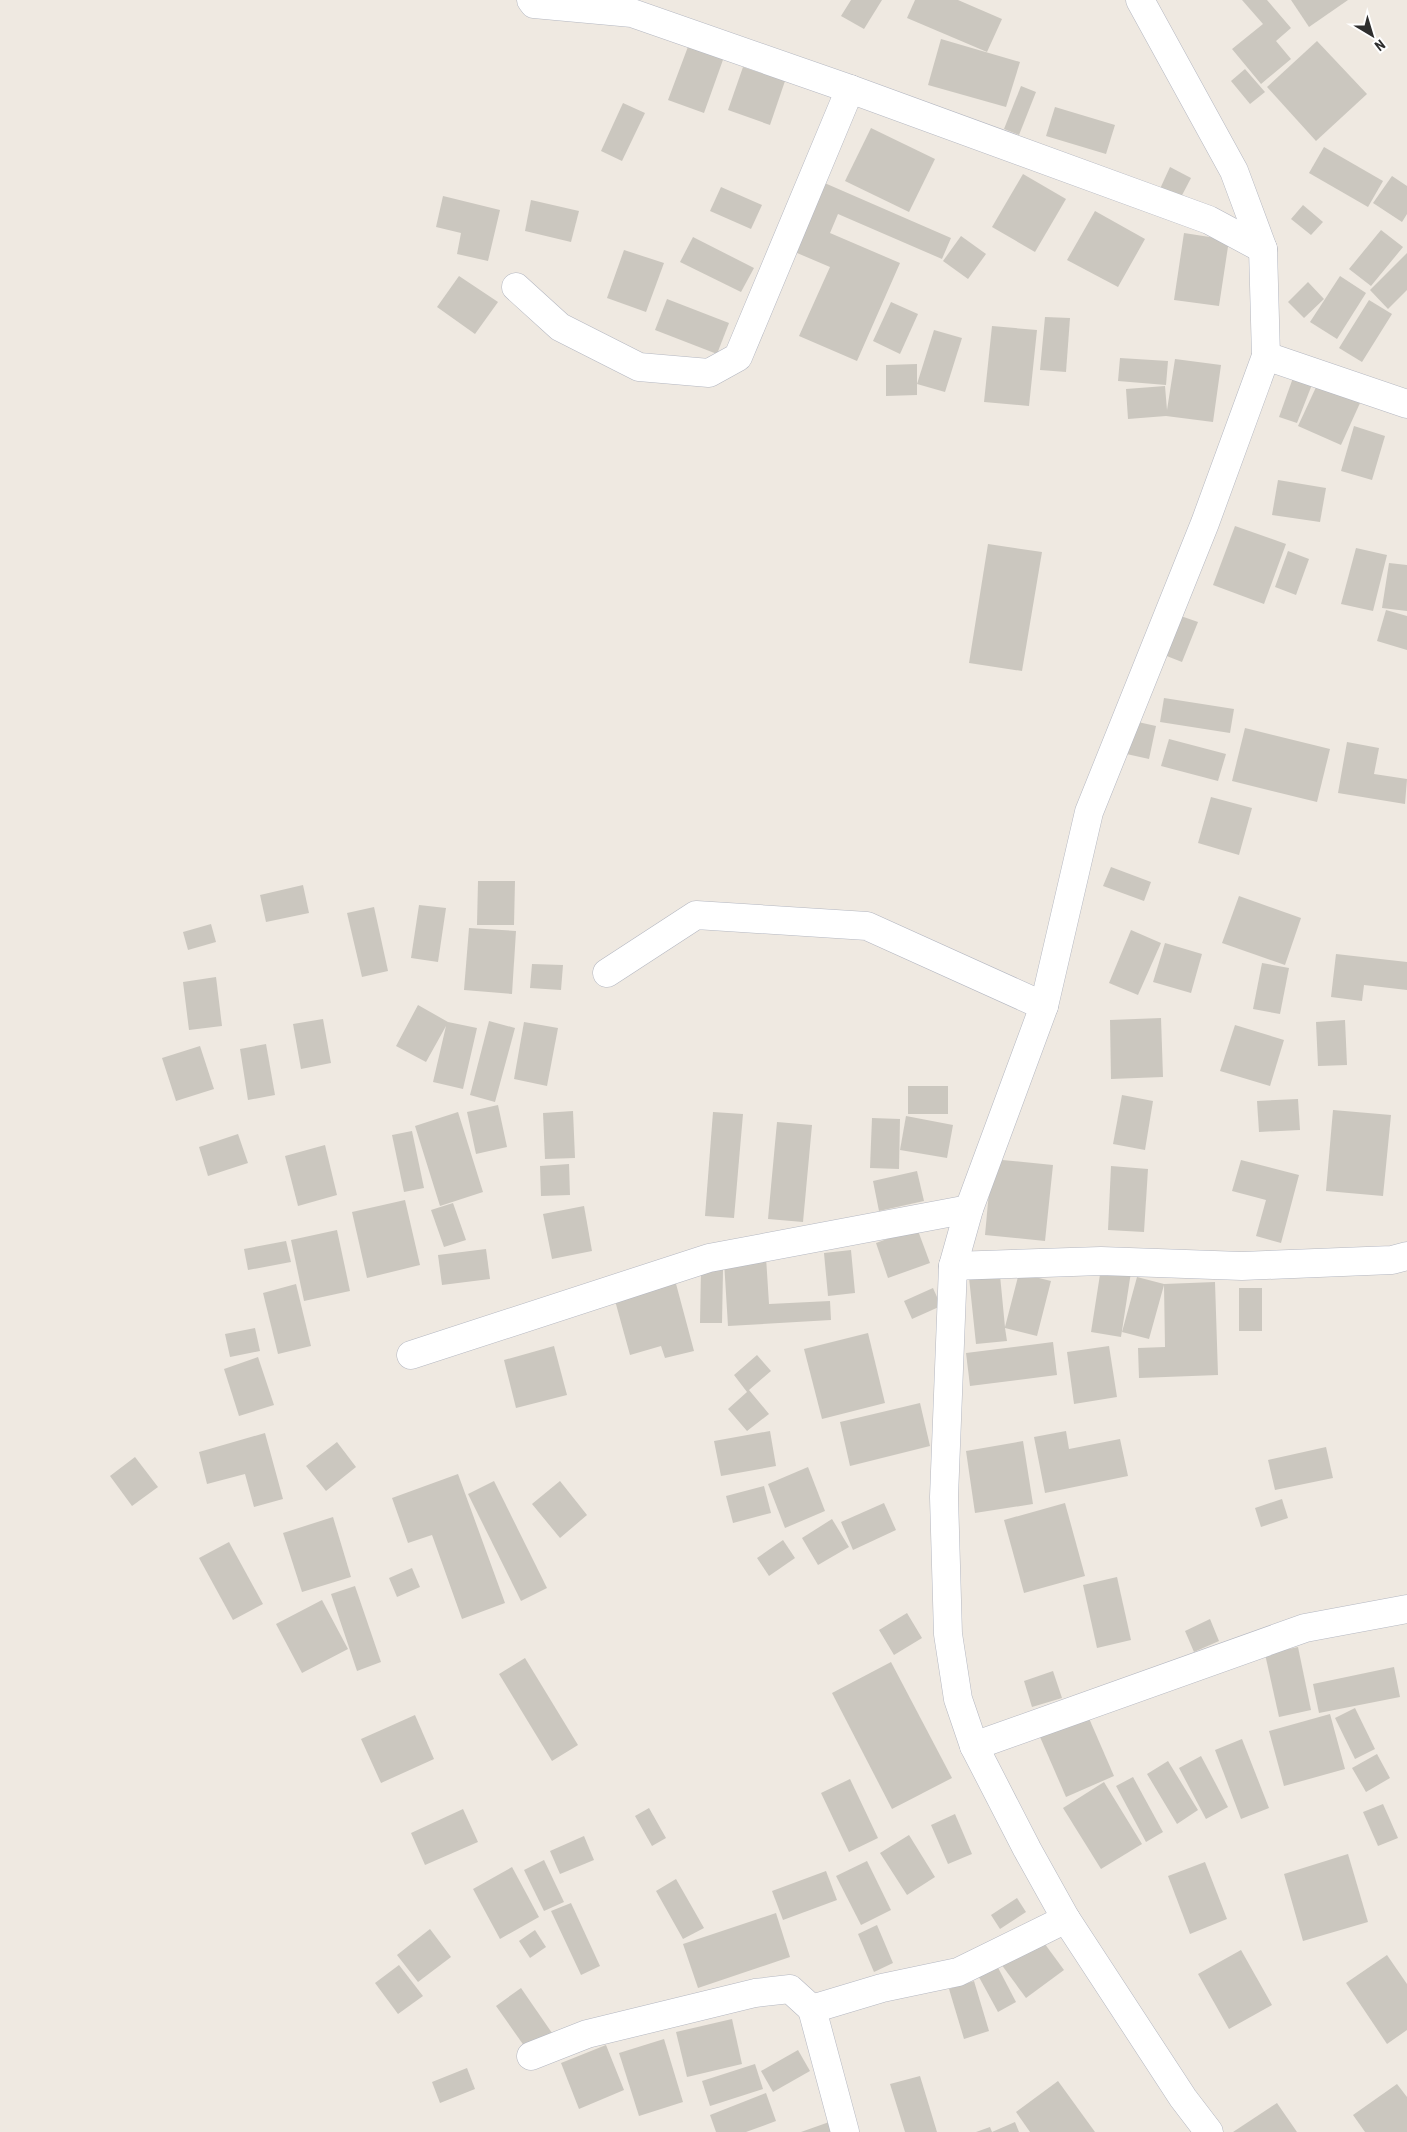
<svg xmlns="http://www.w3.org/2000/svg" width="1407" height="2132" font-family="'Roboto Condensed',sans-serif">
  <style>
    .building { fill: #cbc7bf }
    .lines { fill: none; stroke-linecap: round; stroke-linejoin: round }
    .street-casing { stroke: #b4b7c1; stroke-width: 29 }
    .street { stroke: #fff; stroke-width: 28 }
  </style>
  <rect width="100%" height="100%" fill="#efe9e1"/>
  <!-- building -->
  <g class="building">
    <path d="M851,0H882L864,29L841,16Z"/>
    <path d="M915,0H958L1002,19L987,52L907,18Z"/>
    <path d="M1242,0H1267L1291,28L1276,41L1291,59L1261,84L1232,49L1263,24Z"/>
    <path d="M1291,0H1348L1309,27Z"/>
    <path d="M941,39L1020,62L1006,107L928,85Z"/>
    <path d="M1317,41L1367,94L1316,141L1267,87Z"/>
    <path d="M689,44L724,57L704,113L668,100Z"/>
    <path d="M743,67L785,81L770,125L728,110Z"/>
    <path d="M1245,69L1265,92L1250,104L1231,81Z"/>
    <path d="M1021,86L1036,92L1019,135L1004,129Z"/>
    <path d="M623,103L645,113L622,161L601,151Z"/>
    <path d="M1055,107L1115,125L1106,154L1046,136Z"/>
    <path d="M871,128L935,159L909,212L845,181Z"/>
    <path d="M1324,147L1383,181L1368,207L1309,173Z"/>
    <path d="M1170,167L1191,178L1179,201L1159,191Z"/>
    <path d="M1023,174L1066,199L1035,252L992,227Z"/>
    <path d="M1392,176L1407,186V214L1402,222L1373,203Z"/>
    <path d="M820,181L951,238L942,259L838,214L830,233L900,263L857,361L799,336L830,267L790,250Z"/>
    <path d="M721,187L762,205L751,229L710,211Z"/>
    <path d="M443,196L500,210L488,261L457,254L461,233L436,227Z"/>
    <path d="M531,200L579,211L571,242L525,231Z"/>
    <path d="M1303,205L1323,222L1311,235L1291,219Z"/>
    <path d="M1095,211L1145,239L1118,287L1067,260Z"/>
    <path d="M1381,230L1403,247L1371,286L1349,269Z"/>
    <path d="M1184,233L1229,240L1219,306L1174,300Z"/>
    <path d="M961,236L986,254L968,279L943,261Z"/>
    <path d="M693,237L754,268L741,292L680,262Z"/>
    <path d="M624,250L664,263L646,312L607,298Z"/>
    <path d="M1407,253V290L1388,309L1370,290Z"/>
    <path d="M459,276L498,302L475,334L437,307Z"/>
    <path d="M1340,276L1366,293L1337,339L1310,322Z"/>
    <path d="M1308,282L1324,299L1304,318L1288,302Z"/>
    <path d="M667,299L729,323L717,354L655,330Z"/>
    <path d="M1369,300L1392,314L1362,362L1339,348Z"/>
    <path d="M891,302L918,314L900,354L873,341Z"/>
    <path d="M1045,317L1070,318L1066,372L1040,370Z"/>
    <path d="M992,326L1037,330L1029,406L984,402Z"/>
    <path d="M934,330L962,338L945,392L917,384Z"/>
    <path d="M1120,358L1168,361L1166,385L1118,381Z"/>
    <path d="M1175,359L1221,365L1213,422L1166,416L1128,419L1126,389L1165,386L1167,410Z"/>
    <path d="M917,364V395L886,396V365Z"/>
    <path d="M1294,375L1313,382L1297,423L1279,417Z"/>
    <path d="M1317,385L1360,403L1341,445L1298,426Z"/>
    <path d="M1354,426L1385,436L1372,480L1341,471Z"/>
    <path d="M1278,480L1326,488L1320,522L1272,515Z"/>
    <path d="M1235,526L1286,544L1264,604L1213,585Z"/>
    <path d="M988,544L1042,552L1022,671L969,663Z"/>
    <path d="M1356,548L1387,555L1373,611L1341,604Z"/>
    <path d="M1288,551L1309,559L1296,595L1275,587Z"/>
    <path d="M1389,563L1407,565V611L1382,608Z"/>
    <path d="M1386,610L1407,616V650L1377,641Z"/>
    <path d="M1175,614L1198,622L1182,662L1159,653Z"/>
    <path d="M1164,698L1234,709L1230,733L1160,722Z"/>
    <path d="M1129,720L1156,726L1149,759L1122,753Z"/>
    <path d="M1245,728L1330,749L1317,802L1232,781Z"/>
    <path d="M1169,739L1226,754L1218,781L1161,766Z"/>
    <path d="M1347,742L1379,748L1374,774L1407,779L1405,804L1338,793Z"/>
    <path d="M1211,797L1252,808L1239,855L1198,843Z"/>
    <path d="M1111,867L1151,882L1144,901L1103,886Z"/>
    <path d="M478,881H515L514,925H477Z"/>
    <path d="M303,885L309,913L266,922L260,895Z"/>
    <path d="M1239,896L1301,918L1285,965L1222,943Z"/>
    <path d="M419,905L446,908L438,962L411,958Z"/>
    <path d="M374,907L388,971L362,977L347,913Z"/>
    <path d="M211,924L216,942L188,950L183,932Z"/>
    <path d="M469,928L516,931L512,994L464,990Z"/>
    <path d="M1131,930L1161,943L1138,995L1109,983Z"/>
    <path d="M1165,943L1202,954L1191,993L1153,982Z"/>
    <path d="M1336,954L1407,962V990L1364,985L1362,1001L1331,997Z"/>
    <path d="M1262,963L1289,968L1280,1014L1253,1009Z"/>
    <path d="M532,964L563,965L561,990L530,988Z"/>
    <path d="M216,977L222,1026L189,1030L183,982Z"/>
    <path d="M418,1005L448,1022L477,1028L463,1089L433,1082L446,1026L426,1062L396,1046Z"/>
    <path d="M1161,1018L1163,1077L1111,1079L1110,1020Z"/>
    <path d="M323,1019L331,1063L301,1069L293,1024Z"/>
    <path d="M1345,1020L1347,1065L1318,1066L1316,1022Z"/>
    <path d="M489,1021L515,1028L495,1102L470,1095Z"/>
    <path d="M524,1022L558,1028L547,1086L514,1079Z"/>
    <path d="M1235,1025L1284,1040L1270,1086L1220,1071Z"/>
    <path d="M266,1044L275,1095L248,1100L240,1049Z"/>
    <path d="M200,1046L214,1089L176,1101L162,1058Z"/>
    <rect x="908" y="1086" width="40" height="28"/>
    <path d="M1122,1095L1153,1101L1145,1150L1113,1144Z"/>
    <path d="M1298,1099L1300,1130L1259,1132L1257,1101Z"/>
    <path d="M498,1105L507,1147L476,1154L467,1112Z"/>
    <path d="M1333,1110L1391,1115L1383,1196L1326,1191Z"/>
    <path d="M573,1111L575,1158L545,1159L543,1113Z"/>
    <path d="M458,1112L483,1192L440,1206L415,1126Z"/>
    <path d="M713,1112L743,1114L734,1218L705,1216Z"/>
    <path d="M906,1116L953,1125L947,1158L900,1150Z"/>
    <path d="M872,1118L900,1119L899,1169L870,1168Z"/>
    <path d="M777,1122L812,1125L803,1222L768,1219Z"/>
    <path d="M412,1131L424,1188L404,1192L392,1135Z"/>
    <path d="M238,1134L248,1163L208,1176L199,1147Z"/>
    <path d="M325,1145L337,1195L298,1206L285,1156Z"/>
    <path d="M992,1159L1053,1165L1045,1241L985,1235Z"/>
    <path d="M1241,1160L1299,1175L1281,1243L1256,1236L1266,1200L1232,1191Z"/>
    <path d="M569,1164L570,1195L541,1196L540,1166Z"/>
    <path d="M1111,1166L1148,1169L1144,1232L1108,1230Z"/>
    <path d="M917,1171L924,1201L879,1211L873,1181Z"/>
    <path d="M405,1200L420,1265L367,1278L352,1212Z"/>
    <path d="M453,1203L466,1240L444,1247L431,1210Z"/>
    <path d="M584,1206L592,1251L552,1259L543,1214Z"/>
    <path d="M917,1228L930,1263L888,1278L876,1243Z"/>
    <path d="M337,1230L350,1291L304,1301L291,1240Z"/>
    <path d="M286,1241L291,1262L248,1270L244,1249Z"/>
    <path d="M486,1249L490,1279L442,1285L438,1255Z"/>
    <path d="M851,1250L855,1293L828,1296L824,1253Z"/>
    <path d="M766,1257L769,1304L830,1301L831,1320L728,1326L724,1261Z"/>
    <path d="M999,1265L1005,1327L1019,1273L1051,1281L1037,1336L1005,1328L1007,1341L976,1344L968,1268Z"/>
    <path d="M1101,1268L1131,1272L1121,1337L1091,1332Z"/>
    <path d="M701,1270H723L722,1323H700Z"/>
    <path d="M1137,1277L1164,1284L1215,1282L1218,1375L1139,1378L1138,1348L1165,1347L1164,1285L1149,1339L1122,1332Z"/>
    <path d="M675,1280L694,1351L665,1358L661,1346L630,1355L614,1297Z"/>
    <path d="M296,1284L311,1346L278,1354L263,1293Z"/>
    <path d="M933,1288L941,1306L912,1319L904,1301Z"/>
    <rect x="1239" y="1288" width="23" height="43"/>
    <path d="M255,1328L260,1351L230,1357L225,1334Z"/>
    <path d="M868,1333L885,1403L822,1419L804,1349Z"/>
    <path d="M1053,1342L1057,1375L970,1386L966,1353Z"/>
    <path d="M554,1346L567,1395L516,1408L504,1360Z"/>
    <path d="M1109,1346L1117,1397L1074,1404L1067,1352Z"/>
    <path d="M757,1355L771,1371L749,1390L769,1414L747,1431L728,1409L747,1392L734,1375Z"/>
    <path d="M258,1357L274,1405L239,1416L224,1369Z"/>
    <path d="M920,1403L930,1446L850,1466L840,1422Z"/>
    <path d="M770,1431L776,1466L721,1476L714,1441Z"/>
    <path d="M1066,1431L1069,1449L1120,1439L1128,1476L1045,1493L1034,1437Z"/>
    <path d="M265,1433L283,1499L254,1507L245,1474L207,1484L199,1452Z"/>
    <path d="M1023,1441L1033,1504L975,1513L966,1451Z"/>
    <path d="M337,1442L356,1467L326,1491L306,1466Z"/>
    <path d="M1326,1447L1333,1478L1275,1490L1268,1460Z"/>
    <path d="M135,1457L158,1487L132,1506L110,1476Z"/>
    <path d="M808,1467L825,1511L785,1528L768,1484Z"/>
    <path d="M458,1474L505,1603L462,1619L432,1535L408,1543L392,1498Z"/>
    <path d="M494,1481L547,1588L521,1601L468,1494Z"/>
    <path d="M560,1481L587,1515L560,1538L532,1504Z"/>
    <path d="M764,1486L771,1513L733,1523L726,1496Z"/>
    <path d="M1282,1499L1288,1518L1261,1527L1255,1508Z"/>
    <path d="M884,1503L896,1530L853,1550L841,1522Z"/>
    <path d="M1065,1503L1085,1576L1024,1593L1004,1520Z"/>
    <path d="M333,1517L351,1577L302,1592L283,1533Z"/>
    <path d="M832,1519L849,1547L818,1565L802,1538Z"/>
    <path d="M783,1540L795,1558L769,1576L757,1558Z"/>
    <path d="M229,1542L263,1604L233,1620L199,1558Z"/>
    <path d="M412,1568L420,1587L397,1597L389,1578Z"/>
    <path d="M1117,1577L1131,1640L1097,1648L1083,1585Z"/>
    <path d="M355,1586L381,1662L357,1671L331,1594Z"/>
    <path d="M322,1600L348,1649L302,1673L276,1624Z"/>
    <path d="M907,1613L922,1638L894,1655L879,1630Z"/>
    <path d="M1210,1619L1219,1641L1194,1652L1185,1631Z"/>
    <path d="M1298,1647L1311,1710L1279,1717L1265,1654Z"/>
    <path d="M525,1658L578,1745L552,1761L499,1674Z"/>
    <path d="M891,1662L952,1778L892,1809L832,1693Z"/>
    <path d="M1394,1667L1400,1697L1319,1713L1313,1684Z"/>
    <path d="M1053,1671L1062,1698L1032,1707L1024,1681Z"/>
    <path d="M1355,1708L1375,1749L1355,1759L1335,1718Z"/>
    <path d="M1330,1714L1345,1769L1284,1786L1269,1731Z"/>
    <path d="M415,1715L434,1759L381,1783L361,1739Z"/>
    <path d="M1088,1716L1114,1776L1066,1797L1040,1737Z"/>
    <path d="M1242,1739L1269,1808L1241,1819L1215,1750Z"/>
    <path d="M1377,1754L1390,1778L1366,1792L1352,1768Z"/>
    <path d="M1201,1756L1228,1807L1206,1819L1179,1768Z"/>
    <path d="M1168,1761L1198,1810L1177,1824L1147,1774Z"/>
    <path d="M1133,1777L1163,1832L1146,1842L1116,1786Z"/>
    <path d="M850,1779L878,1838L849,1852L821,1793Z"/>
    <path d="M1104,1782L1142,1844L1101,1869L1063,1808Z"/>
    <path d="M1383,1804L1398,1838L1378,1846L1363,1812Z"/>
    <path d="M649,1808L666,1838L652,1846L635,1816Z"/>
    <path d="M463,1809L478,1842L425,1865L411,1833Z"/>
    <path d="M955,1814L972,1854L948,1864L931,1825Z"/>
    <path d="M909,1835L935,1877L907,1895L880,1853Z"/>
    <path d="M584,1836L594,1860L560,1874L550,1851Z"/>
    <path d="M1348,1854L1368,1922L1303,1941L1284,1874Z"/>
    <path d="M544,1860L564,1902L544,1911L524,1870Z"/>
    <path d="M867,1861L891,1910L861,1925L836,1876Z"/>
    <path d="M1205,1862L1227,1919L1190,1934L1168,1876Z"/>
    <path d="M512,1867L539,1917L500,1939L473,1889Z"/>
    <path d="M826,1871L837,1900L783,1920L772,1891Z"/>
    <path d="M676,1879L704,1928L683,1939L656,1891Z"/>
    <path d="M1017,1898L1026,1912L1000,1929L991,1915Z"/>
    <path d="M571,1903L600,1966L581,1975L551,1911Z"/>
    <path d="M776,1913L790,1957L698,1988L683,1944Z"/>
    <path d="M877,1925L893,1963L874,1972L858,1934Z"/>
    <path d="M430,1929L451,1957L418,1982L397,1955Z"/>
    <path d="M535,1930L546,1947L530,1958L519,1941Z"/>
    <path d="M1039,1936L1064,1970L1026,1998L1001,1964Z"/>
    <path d="M1241,1950L1272,2005L1229,2029L1198,1974Z"/>
    <path d="M1387,1955L1407,1984V2030L1387,2044L1346,1983Z"/>
    <path d="M993,1958L1016,2002L998,2012L974,1968Z"/>
    <path d="M399,1965L423,1996L398,2014L375,1983Z"/>
    <path d="M974,1981L989,2031L964,2039L949,1989Z"/>
    <path d="M521,1988L552,2033L527,2050L496,2006Z"/>
    <path d="M732,2019L742,2064L687,2077L676,2032Z"/>
    <path d="M664,2039L683,2102L639,2116L619,2053Z"/>
    <path d="M606,2045L624,2090L579,2109L561,2063Z"/>
    <path d="M798,2050L810,2071L773,2092L761,2071Z"/>
    <path d="M755,2064L763,2089L710,2106L702,2081Z"/>
    <path d="M467,2068L475,2089L440,2103L432,2082Z"/>
    <path d="M920,2076L937,2132H905L890,2084Z"/>
    <path d="M1058,2081L1095,2132H1030L1016,2112Z"/>
    <path d="M1397,2084L1407,2097V2132H1365L1353,2115Z"/>
    <path d="M766,2093L776,2121L746,2132H716L710,2115Z"/>
    <path d="M1277,2103L1297,2132H1233Z"/>
    <path d="M832,2121L836,2132H801Z"/>
    <path d="M1015,2122L1019,2132H992Z"/>
    <path d="M990,2127L992,2132H976Z"/>
  </g>
  <g class="lines">
    <defs>
      <g id="street">
        <path d="M531,0L534,4L632,13L850,89L1209,220L1263,249"/>
        <path d="M1140,0L1234,171L1263,249L1266,356L1205,523L1089,812L1044,1006L969,1209L953,1266L944,1497L948,1634L958,1699L974,1746L1027,1849L1066,1919L1183,2098L1209,2132"/>
        <path d="M516,287L560,327L639,367L709,373L738,357L850,89"/>
        <path d="M1266,356L1407,404"/>
        <path d="M607,973L696,915L867,926L1044,1006"/>
        <path d="M953,1266L1101,1261L1242,1266L1392,1260L1407,1256"/>
        <path d="M411,1355L709,1258L969,1209"/>
        <path d="M974,1746L1305,1628L1407,1609"/>
        <path d="M812,2009L845,2132"/>
        <path d="M531,2056L587,2034L755,1993L790,1989L812,2009L882,1988L958,1972L1066,1919"/>
      </g>
    </defs>
    <!-- street casing -->
    <use href="#street" class="street-casing"/>
    <!-- street -->
    <use href="#street" class="street"/>
  </g>
  <!-- north arrow -->
  <g transform="translate(1372 35) rotate(142)" stroke="#ffffff" stroke-width="4" paint-order="stroke">
  <path d="M0-4L9 19L0 12L-9 19Z" fill="#2e2e2e"/>
  <text y="-8" font-size="14" font-weight="bold" text-anchor="middle" fill="#2e2e2e">N</text>
  </g>
</svg>
